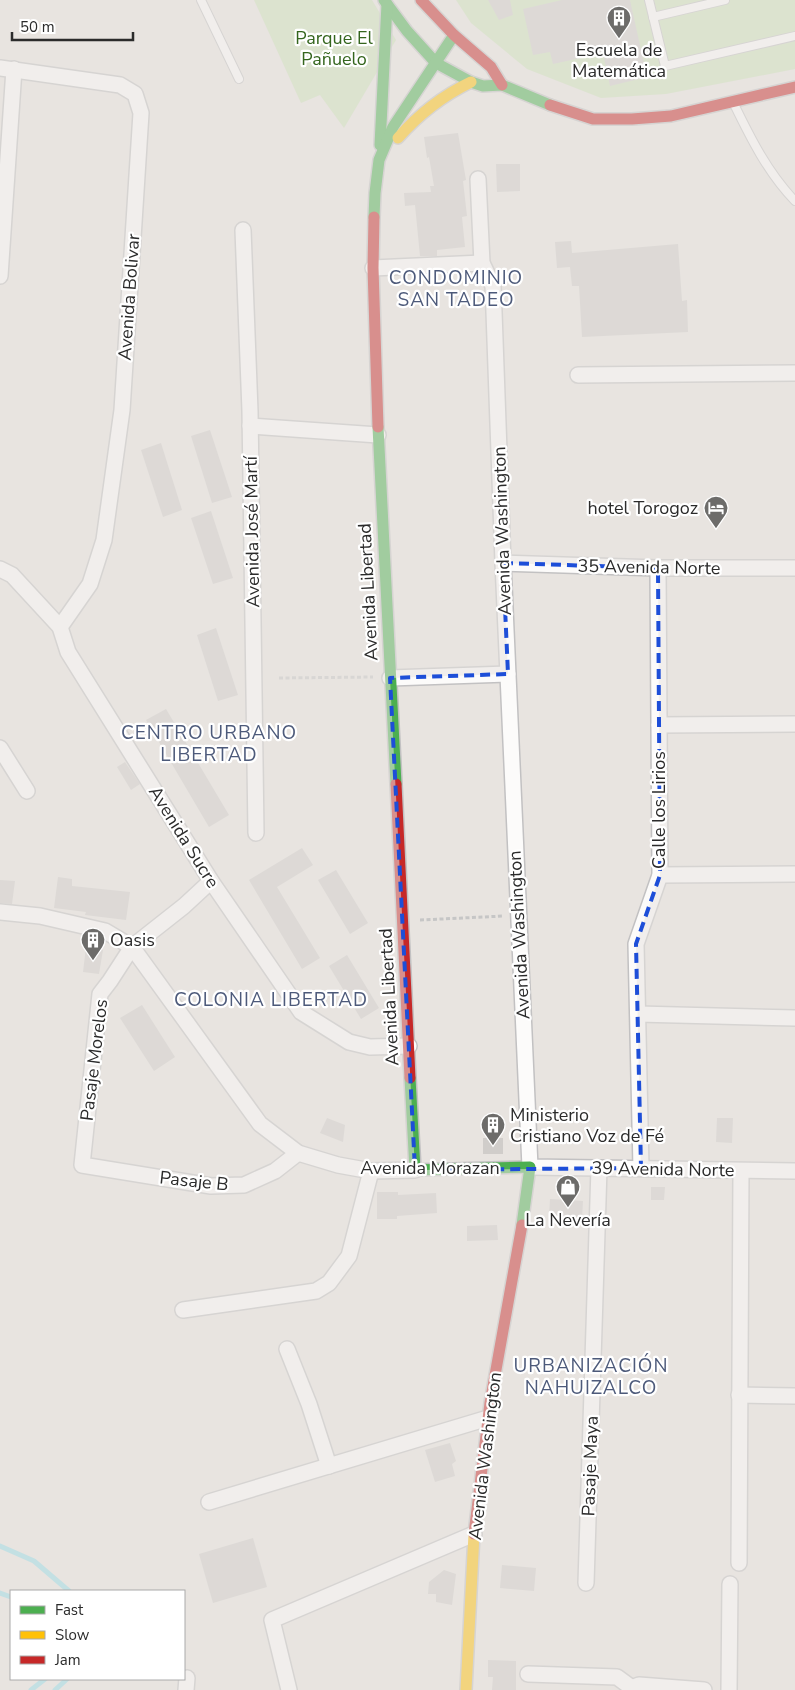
<svg xmlns="http://www.w3.org/2000/svg" width="795" height="1690" font-family="'Nunito Sans',sans-serif">
  <style>
    .green { fill: #cfe2bb }
    .lines { fill: none; stroke-linecap: round; stroke-linejoin: round }
    .stream { stroke: #97dbe7; stroke-width: 5 }
    .building { fill: #d0cdca }
    .lane-casing { stroke: #c2c1c2; stroke-width: 10 }
    .street-casing { stroke: #c2c1c2; stroke-width: 18 }
    .fast-casing { stroke: #c2c1c2; stroke-width: 14 }
    .slow-casing { stroke: #c2c1c2; stroke-width: 14 }
    .jam-casing { stroke: #c2c1c2; stroke-width: 14 }
    .path { stroke: #c6c6c6; stroke-width: 3; stroke-dasharray: 4 2.5; stroke-linecap: butt }
    .lane { stroke: #fcfbfa; stroke-width: 8 }
    .street { stroke: #fcfbfa; stroke-width: 15 }
    .fast { stroke: #4caf50; stroke-width: 11 }
    .slow { stroke: #ffc107; stroke-width: 11 }
    .jam { stroke: #c62828; stroke-width: 11 }
    .marked { fill: none; stroke: #1d4ed8; stroke-width: 4; stroke-dasharray: 10 6; stroke-linejoin: round }
    .labels { text-anchor: middle; dominant-baseline: central; stroke-width: 4.5; stroke-linejoin: round; paint-order: stroke }
    .park-label { font-size: 18px; fill: #34651d; stroke: #fff }
    .poi-label { font-size: 18px; fill: #2b2b2b; stroke: #fff }
    .street-label { font-size: 18px; fill: #2b2b2b; stroke: #fff }
    .neighbourhood-label { font-size: 19px; letter-spacing: 1px; fill: #4d5a7a; stroke: #fff }
  </style>
  <rect width="100%" height="100%" fill="#e8e4e0"/>
  <!-- green -->
  <g class="green">
    <path d="M254,0H372L396,40L344,128L320,95L301,103Z"/>
    <path d="M456,0H795V69L666,94L601,98L527,69L471,23Z"/>
  </g>
  <g class="lines">
    <!-- stream -->
    <g class="stream">
      <path d="M0,1546L34,1561L69,1591"/>
      <path d="M0,1593L11,1597"/>
      <path d="M31,1690L45,1679"/>
      <path d="M55,1690L67,1679"/>
    </g>
  </g>
  <!-- building -->
  <g class="building">
    <path d="M488,0H510L513,15L499,20Z"/>
    <path d="M562,0H630L647,77L610,86L603,53L553,64L550,52L533,55L523,9Z"/>
    <path d="M458,133L466,180L463,181L467,216L462,217L465,247L437,250V256H420L415,205L405,206L404,193L431,192L430,186H434L429,157L427,158L424,137Z"/>
    <path d="M496,164H520V191L497,192Z"/>
    <path d="M571,241L572,253L678,244L682,301L687,300L688,332L582,337L579,286H572L570,267L557,268L555,242Z"/>
    <path d="M210,430L232,497L212,503L191,436Z"/>
    <path d="M161,443L182,510L163,517L141,450Z"/>
    <path d="M211,511L233,578L213,584L191,518Z"/>
    <path d="M216,628L238,695L218,701L197,635Z"/>
    <path d="M166,709L229,815L209,827L146,720Z"/>
    <path d="M125,762L140,784L131,790L117,767Z"/>
    <path d="M302,848L313,865L277,887L320,958L302,969L249,880Z"/>
    <path d="M336,870L368,923L350,934L318,880Z"/>
    <path d="M58,877L72,879V886L130,892L126,920L85,915L86,912L54,908Z"/>
    <path d="M0,880L15,881L12,904L0,903Z"/>
    <path d="M86,947L103,950L99,974L83,972Z"/>
    <path d="M347,955L379,1008L361,1019L329,966Z"/>
    <path d="M142,1005L175,1057L154,1071L120,1018Z"/>
    <path d="M327,1118L345,1125L343,1142L320,1133Z"/>
    <path d="M717,1118H733L732,1143L716,1142Z"/>
    <rect x="483" y="1138" width="20" height="16"/>
    <path d="M651,1187H665L664,1200H651Z"/>
    <path d="M377,1192H398V1195L436,1193L437,1213L397,1216V1219H377Z"/>
    <path d="M550,1199L583,1201L582,1219L549,1217Z"/>
    <path d="M497,1225L498,1240L467,1241V1226Z"/>
    <path d="M450,1443L456,1461L452,1464L455,1476L435,1482L425,1450Z"/>
    <path d="M253,1538L267,1587L213,1603L199,1554Z"/>
    <path d="M502,1565L536,1568L534,1591L500,1588Z"/>
    <path d="M444,1570L456,1574L452,1605L436,1602V1594H428L429,1582Z"/>
    <path d="M488,1660L516,1661V1690H492L493,1677H488Z"/>
  </g>
  <g class="lines">
    <defs>
      <g id="lane">
        <path d="M201,0L239,79"/>
        <path d="M649,0L665,66L795,36"/>
        <path d="M653,17L725,0"/>
        <path d="M734,104C751,139 768,173 795,201"/>
      </g>
      <g id="street">
        <path d="M0,68L120,85L135,94L141,113L122,410L104,540L90,584L60,627"/>
        <path d="M478,179L482,263L493,286L494,312L503,563L530,1167L795,1171"/>
        <path d="M243,230L250,411L256,833"/>
        <path d="M373,268L482,263"/>
        <path d="M0,276L14,69"/>
        <path d="M578,375L795,373"/>
        <path d="M250,426L378,435"/>
        <path d="M503,563L658,568H795"/>
        <path d="M0,569L12,575L60,627L68,652L211,881L301,1012L349,1042L370,1047L409,1046"/>
        <path d="M390,678L508,674"/>
        <path d="M659,725L795,724"/>
        <path d="M0,748L27,791"/>
        <path d="M660,875L795,874"/>
        <path d="M211,881L184,906L132,947L110,981L100,994L82,1165L211,1186L244,1185L275,1171L298,1153"/>
        <path d="M0,912L40,916L105,931L132,947L260,1124L298,1153L338,1165L371,1171L415,1170"/>
        <path d="M638,1014L795,1018"/>
        <path d="M641,1168L636,944L660,875L658,568"/>
        <path d="M183,1310L316,1291L329,1283L349,1256L371,1171"/>
        <path d="M287,1349L309,1404L329,1466"/>
        <path d="M739,1395L795,1396"/>
        <path d="M209,1502L488,1418"/>
        <path d="M739,1563L741,1171"/>
        <path d="M586,1583L599,1168"/>
        <path d="M528,1674L617,1677L632,1688"/>
        <path d="M632,1688L639,1685L704,1690"/>
        <path d="M186,1690L187,1678"/>
        <path d="M289,1690L272,1620L474,1534"/>
        <path d="M729,1690L730,1584"/>
      </g>
      <g id="fast">
        <path d="M384,0L407,31L436,63L471,82L483,86L502,85L550,105"/>
        <path d="M380,145L387,4"/>
        <path d="M374,217L375,193L379,160L393,127L454,35"/>
        <path d="M378,427L396,784"/>
        <path d="M410,1078L415,1170L530,1167L522,1225"/>
      </g>
      <g id="slow">
        <path d="M398,138C419,114 442,96 471,82"/>
        <path d="M466,1690L474,1534"/>
      </g>
      <g id="jam">
        <path d="M421,0L454,35L491,67L502,85"/>
        <path d="M550,105L593,119H632L671,116L795,87"/>
        <path d="M374,217L373,268L378,427"/>
        <path d="M396,784L410,1078"/>
        <path d="M474,1534L490,1403L522,1225"/>
      </g>
    </defs>
    <!-- lane casing -->
    <use href="#lane" class="lane-casing"/>
    <!-- street casing -->
    <use href="#street" class="street-casing"/>
    <!-- fast casing -->
    <use href="#fast" class="fast-casing"/>
    <!-- slow casing -->
    <use href="#slow" class="slow-casing"/>
    <!-- jam casing -->
    <use href="#jam" class="jam-casing"/>
    <!-- path -->
    <g class="path">
      <path d="M279,678L373,677"/>
      <path d="M420,920L504,916"/>
    </g>
    <!-- lane -->
    <use href="#lane" class="lane"/>
    <!-- street -->
    <use href="#street" class="street"/>
    <!-- fast -->
    <use href="#fast" class="fast"/>
    <!-- slow -->
    <use href="#slow" class="slow"/>
    <!-- jam -->
    <use href="#jam" class="jam"/>
  </g>
  <!-- marked area -->
  <path d="M0 0H795V1690H0ZM503,563L658,568L660,875L636,944L641,1168L415,1170L390,678L508,674Z" fill="#e8e4e0" fill-opacity=".55" fill-rule="evenodd"/>
  <path class="marked" d="M503,563L658,568L660,875L636,944L641,1168L415,1170L390,678L508,674Z"/>
  <!-- icons -->
  <defs>
    <symbol id="building-pin" viewBox="-11 -11 22 30"><path d="M0 17L-7.5 6A9.5 9.5 0 1 1 7.5 6Z" fill="#6d6c6a" stroke="#fff"/><path d="M-4-6H4V6H1V3H-1V6H-4ZM-2.5-4.3h1.7v1.8h-1.7ZM.8-4.3h1.7v1.8H.8ZM-2.5-1h1.7V.8h-1.7ZM.8-1h1.7V.8H.8Z" fill="#fff"/></symbol>
    <symbol id="hotel-pin" viewBox="-11 -11 22 30"><path d="M0 17L-7.5 6A9.5 9.5 0 1 1 7.5 6Z" fill="#6d6c6a" stroke="#fff"/><path d="M-6-4.5h1.5V1H6V5H4.5V3h-9V5H-6ZM-4 0a1.8 1.8 0 1 1 3.6 0ZM.5 0V-2.5h3Q6-2.5 6 0Z" fill="#fff"/></symbol>
    <symbol id="shop-pin" viewBox="-11 -11 22 30"><path d="M0 17L-7.5 6A9.5 9.5 0 1 1 7.5 6Z" fill="#6d6c6a" stroke="#fff"/><path d="M-5-2.5h2.3a2.7 3.5 0 0 1 5.4 0H5L5.5 6h-11ZM-1.5-2.5h3a1.5 2.3 0 0 0-3 0Z" fill="#fff"/></symbol>
  </defs>
  <g fill-rule="evenodd">
    <use href="#building-pin" x="605" y="4" width="28" height="38"/>
    <use href="#hotel-pin" x="702" y="494" width="28" height="38"/>
    <use href="#building-pin" x="79" y="926" width="28" height="38"/>
    <use href="#building-pin" x="479" y="1111" width="28" height="38"/>
    <use href="#shop-pin" x="554" y="1173" width="28" height="38"/>
  </g>
  <g class="labels">
    <!-- park labels -->
    <g class="park-label">
      <text x="334" y="38">Parque El<tspan x="334" dy="21">Pañuelo</tspan></text>
    </g>
    <!-- poi labels -->
    <g class="poi-label">
      <text x="619" y="50">Escuela de<tspan x="619" dy="21">Matemática</tspan></text>
      <text x="698" y="508" text-anchor="end">hotel Torogoz</text>
      <text x="110" y="940" text-anchor="start">Oasis</text>
      <text x="510" y="1115" text-anchor="start">Ministerio<tspan x="510" dy="21">Cristiano Voz de Fé</tspan></text>
      <text x="568" y="1220">La Nevería</text>
    </g>
    <!-- street labels -->
    <g class="street-label">
      <text transform="translate(129 297) rotate(-86)">Avenida Bolivar</text>
      <text transform="translate(502 531) rotate(-92)">Avenida Washington</text>
      <text transform="translate(252 532) rotate(-91)">Avenida José Martí</text>
      <text transform="translate(649 567) rotate(1)">35 Avenida Norte</text>
      <text transform="translate(368 592) rotate(-93)">Avenida Libertad</text>
      <text transform="translate(659 810) rotate(-90)">Calle los Lirios</text>
      <text transform="translate(184 837) rotate(58)">Avenida Sucre</text>
      <text transform="translate(519 935) rotate(-93)">Avenida Washington</text>
      <text transform="translate(389 997) rotate(-93)">Avenida Libertad</text>
      <text transform="translate(94 1060) rotate(-83)">Pasaje Morelos</text>
      <text x="430" y="1168">Avenida Morazan</text>
      <text transform="translate(663 1169) rotate(1)">39 Avenida Norte</text>
      <text transform="translate(194 1181) rotate(6)">Pasaje B</text>
      <text transform="translate(485 1456) rotate(-83)">Avenida Washington</text>
      <text transform="translate(590 1466) rotate(-88)">Pasaje Maya</text>
    </g>
    <!-- neighbourhood labels -->
    <g class="neighbourhood-label">
      <text x="456" y="278">CONDOMINIO<tspan x="456" dy="22">SAN TADEO</tspan></text>
      <text x="209" y="733">CENTRO URBANO<tspan x="209" dy="22">LIBERTAD</tspan></text>
      <text x="271" y="1000">COLONIA LIBERTAD</text>
      <text x="591" y="1366">URBANIZACIÓN<tspan x="591" dy="22">NAHUIZALCO</tspan></text>
    </g>
  </g>
  <!-- legend -->
  <rect x="10" y="1590" width="175" height="90" fill="#ffffff" stroke="#aaaaaa"/>
  <rect x="20" y="1606" width="25" height="8" fill="#4caf50" stroke="#aaaaaa"/>
  <text x="55" y="1615" font-size="15" fill="#2b2b2b">Fast</text>
  <rect x="20" y="1631" width="25" height="8" fill="#ffc107" stroke="#aaaaaa"/>
  <text x="55" y="1640" font-size="15" fill="#2b2b2b">Slow</text>
  <rect x="20" y="1656" width="25" height="8" fill="#c62828" stroke="#aaaaaa"/>
  <text x="55" y="1665" font-size="15" fill="#2b2b2b">Jam</text>
  <!-- scale -->
  <path d="M12 32v8h121v-8" fill="none" stroke="#2b2b2b" stroke-width="2.5"/>
  <text x="20" y="32" font-size="15" fill="#2b2b2b" stroke="#ffffff" stroke-width="4" paint-order="stroke">50 m</text>
</svg>
